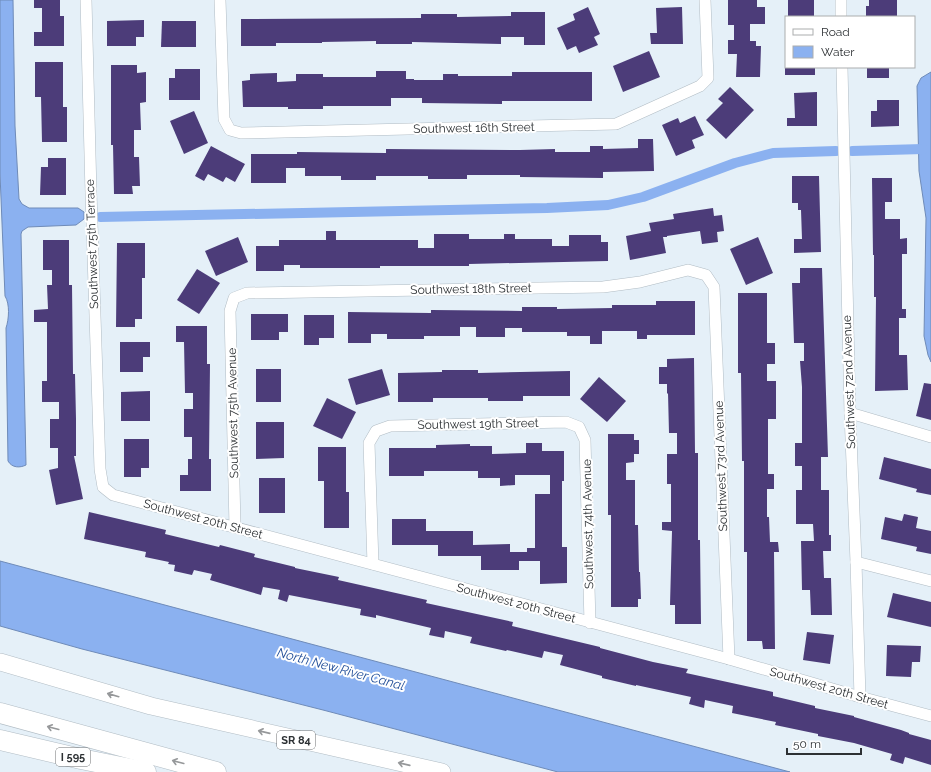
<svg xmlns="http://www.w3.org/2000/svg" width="931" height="772" font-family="Raleway,sans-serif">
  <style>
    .water { fill: #8bb1f0; stroke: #6f8bb8 }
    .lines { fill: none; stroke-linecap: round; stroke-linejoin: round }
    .canal { stroke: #8bb1f0; stroke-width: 10 }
    .building { fill: #4c3c79 }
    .street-casing { stroke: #b1bcc4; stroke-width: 12 }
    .primary-casing { stroke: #b1bcc4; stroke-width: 18 }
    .highway-casing { stroke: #b1bcc4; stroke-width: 21 }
    .street { stroke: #fff; stroke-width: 11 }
    .primary { stroke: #fff; stroke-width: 17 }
    .highway { stroke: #fff; stroke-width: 20 }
    .oneway { stroke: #96989a }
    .labels { text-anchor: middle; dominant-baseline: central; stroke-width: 4; stroke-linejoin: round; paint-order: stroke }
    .shield { fill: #fff; stroke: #6c6f71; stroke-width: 1 }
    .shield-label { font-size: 11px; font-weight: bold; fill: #2d3134 }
    .street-label { font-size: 12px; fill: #2d3134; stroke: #fff }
    .water-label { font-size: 13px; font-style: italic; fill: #24509a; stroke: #fff }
  </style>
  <rect width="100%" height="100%" fill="#e5f0f8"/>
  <!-- water -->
  <g class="water">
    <path d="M0,0H13L15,126L19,199L22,204L29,208H78L84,212V219L76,225L28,227L22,231L21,234L26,465C20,468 12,468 8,461L6,328C9,319 10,304 5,296L0,174Z"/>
    <path d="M931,72V362L928,355L924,336L926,218L919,171L917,86L921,78Z"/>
    <path d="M0,561L790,772H558L323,710L82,649L0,626Z"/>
  </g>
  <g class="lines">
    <!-- canal -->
    <g class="canal">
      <path d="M852,151L923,149"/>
      <path d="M100,217L547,208L608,205L643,197L735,163L773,153L836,151"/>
    </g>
  </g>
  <!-- building -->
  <g class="building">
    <path d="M34,0H60V16H64V46H34V32H42V8H34Z"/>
    <path d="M728,0H757V7H765V24H750V41H756V46H761L760,77H736L737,54H728V40H734V25H728Z"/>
    <rect x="788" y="0" width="26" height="17"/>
    <path d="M869,0H897V17H866V6H869Z"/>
    <path d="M588,7L600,34L594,37L598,45L579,53L576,46L567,50L557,28L575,20L573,14Z"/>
    <path d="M682,7L683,44H651L650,33H657L656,8Z"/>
    <path d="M511,12H545V45H524V37H501V44L412,42V44H376V41L322,42V43H276V46H241V19L421,18V14H457V17L511,16Z"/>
    <path d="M144,20V37H136V46H107V21Z"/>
    <path d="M162,21H196V47H161Z"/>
    <path d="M649,51L660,77L623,92L613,66Z"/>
    <path d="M35,62H63V107H67V142H42L41,97H35Z"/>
    <path d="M111,65H137V73L146,72V102L140,103L141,130H134V157H139L140,186H132L133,194H114L113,145H111Z"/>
    <rect x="785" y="67" width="30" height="8"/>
    <rect x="867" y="67" width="22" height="11"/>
    <path d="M175,69H200V100H169V78H175Z"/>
    <path d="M376,71H406V79H414V80H443V74H458V76H512V72H592V101H502V104L422,103V98H391V106H323V109H288V107H243L242,81L250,80V74L277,73V82L296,81V74H323V77H376Z"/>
    <path d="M730,87L754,110L726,139L706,120L723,103L718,99Z"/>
    <path d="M817,92V126H787V118H795L794,93Z"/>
    <path d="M877,100H899V126L871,127V111H877Z"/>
    <path d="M194,111L208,143L184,154L170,121Z"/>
    <path d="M695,116L704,135L692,140L695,148L676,156L662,125L678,118L680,123Z"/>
    <path d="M638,139H653L654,171L603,172V178L520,177V175H467V179H428V176H376V180H341V176H305V168H286V183H251V154H297V152L386,153V149L520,150L555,149V152H590V146H603V149L638,148Z"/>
    <path d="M211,146L245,164L235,182L226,177L223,182L208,174L204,181L195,176Z"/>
    <path d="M48,158H66V195H40L41,167H48Z"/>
    <path d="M792,176H819L821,252L794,253V239H802L801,210H798V203H792Z"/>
    <path d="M872,178H892V202H885V219H900V239L907,238V254H902V309H906V318H899V355H907L908,390L875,391L876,297H874V255H873Z"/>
    <path d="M713,208L714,216L722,215L724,231L717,232L718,242L702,244L700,231L667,236V237H663L666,253L630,260L626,236L651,231L649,223L674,219L673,214Z"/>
    <path d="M326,231H336V240H418V248H434V234H469V239H504V234H515V239H552V246H569V235H601V242H608V261L469,264V266H380V268H300V265H284V271H256V246H279V240H326Z"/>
    <path d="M238,237L248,262L216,276L205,251Z"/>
    <path d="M758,237L773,273L746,285L730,249Z"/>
    <path d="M43,240H69V285H72L73,374H75L76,419V456H74L83,499L56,505L49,470L58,468V448H50V419H59V402H42V381H47V322H34V310L48,309L47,285H52V270H43Z"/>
    <path d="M117,243H145V278H142V319H135V327H116Z"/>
    <path d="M800,268H822L828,457H821V490H829V535H831V551H823L824,578H831L832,615H811L810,590H802L801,541H814L813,524H796V490H802V466H795V443H802V387L800,361H804V343H794L792,283H800Z"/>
    <path d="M197,269L220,283L199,314L177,300Z"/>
    <path d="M738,293H767V343H775V364H767V381H776V419H768V474H774V489H767V517H769L770,542H778L779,552H774L775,649H763L762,641H747V552H744V461H742L741,373H738Z"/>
    <path d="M656,301H695V335H647V339H637V331H602V344H590V336H567V332H522V328H505V337H476V327H460V336H424V339H387V334H371V343H348V312L431,313V310L522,311V307H557V309L612,308V305H656Z"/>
    <path d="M251,314H288V332H279V340H251Z"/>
    <path d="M304,315H334V338H319V345H304Z"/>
    <path d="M176,326H207V364H210L209,459H211V491H180V475H188V459H192V437H184V409H193V393H185L184,342H176Z"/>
    <path d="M120,342H150V357H143V372H120Z"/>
    <path d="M694,358L695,453H698V540H700L701,624H675V605H670L672,531L662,530V522H671V484H667V454H677V433H669L668,393L667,394V384H659V367H667V359Z"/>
    <rect x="256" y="369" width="25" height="33"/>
    <path d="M382,369L390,395L356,405L348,379Z"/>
    <path d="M442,370H478V373L570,371V396H523V401H488V398H433V402H398V373L442,372Z"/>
    <path d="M599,377L626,401L607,422L580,399Z"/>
    <path d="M924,383L931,384V420L916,416Z"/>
    <path d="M150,391V421H121V392Z"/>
    <path d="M327,398L356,412L342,439L313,426Z"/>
    <path d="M256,422H284V458L256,459Z"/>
    <path d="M608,434H634V440H639V454H634V462L626,463V480H635V525H638L639,572H640L641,599H638V607H611V515H608Z"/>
    <path d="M124,439H149V468H141V477H124Z"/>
    <path d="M526,443H542V451H564V481H562V547H567V583L540,584V561H519V570H481V556H438V545H392V519H426V531H473V545L510,544V552H527V548H535V494H550V475H515V485L500,486V478H478V471H424V476H389V448H436V445L470,444V446H492V454L526,453Z"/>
    <path d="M318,447H346V492H349V528H324V481H318Z"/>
    <path d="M884,457L931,469V495L916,492L917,489L879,479Z"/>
    <rect x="259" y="478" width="26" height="35"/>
    <path d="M89,512L166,530L165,534L219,547L220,545L255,554L254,557L295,567V568L339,577L338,580L427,600L426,603L513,622L512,626L600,647V648L653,662L688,669L686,673L773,692V696L815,706V708L854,716V717L901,730L909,733V734L931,740V765L905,757L903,764L890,760L892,754L854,743L818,736V734L775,725L776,722L732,713L733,706L705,700L704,708L689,704L691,697L636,685V686L602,678V676L560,665L563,655L544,651L542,658L507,650L506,651L470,643L472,637L445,631L444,638L429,635L431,628L376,615V618L360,615L361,609L289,595L287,602L278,599L280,590L263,587L261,595L210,580L212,574L194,570L192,575L174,571L175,565L168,564L169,562L145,557L146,552L84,539Z"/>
    <path d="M904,514L918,517L916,528L931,531V554L916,551L917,547L881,539L885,517L902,521Z"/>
    <path d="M893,593L931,602V627L887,617Z"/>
    <path d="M807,632L834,635L830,664L803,660Z"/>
    <path d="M887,645L921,646L920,662H912L911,677L886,676Z"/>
  </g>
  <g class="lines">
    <defs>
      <g id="street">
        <path d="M86,0L91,193L100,469L103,487L113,495L729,659L860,697L931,716"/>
        <path d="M220,0L224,119L230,130L241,133L616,124L700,86L708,78L705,0"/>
        <path d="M841,0V17"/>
        <path d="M842,67L850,413L856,562L860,697"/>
        <path d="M850,413L931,437"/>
        <path d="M235,527L230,311L234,298L247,293L603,287L640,282L688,270L706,275L714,287L729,659"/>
        <path d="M856,562L931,581"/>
        <path d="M373,564L369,443L376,431L390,426L566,422L579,427L585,440L590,623"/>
      </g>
      <path id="primary" d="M0,662L151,706L442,772"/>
      <g id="highway">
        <path d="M0,713L216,772"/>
        <path d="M0,740L81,759L146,772"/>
      </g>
    </defs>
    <!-- street casing -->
    <use href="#street" class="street-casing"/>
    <!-- primary casing -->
    <use href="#primary" class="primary-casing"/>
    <!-- highway casing -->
    <use href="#highway" class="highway-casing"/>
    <!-- street -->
    <use href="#street" class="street"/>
    <!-- primary -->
    <use href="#primary" class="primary"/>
    <!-- highway -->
    <use href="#highway" class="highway"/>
  </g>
  <!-- one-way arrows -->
  <defs><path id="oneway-shaft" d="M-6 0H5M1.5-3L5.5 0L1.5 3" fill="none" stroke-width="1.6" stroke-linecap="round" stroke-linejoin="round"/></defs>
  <g class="oneway">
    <use href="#oneway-shaft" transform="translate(113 695) rotate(-164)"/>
    <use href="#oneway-shaft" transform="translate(53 728) rotate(-165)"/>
    <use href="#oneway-shaft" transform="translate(264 732) rotate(-167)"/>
    <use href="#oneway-shaft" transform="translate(178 762) rotate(-165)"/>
    <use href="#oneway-shaft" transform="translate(404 764) rotate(-167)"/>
  </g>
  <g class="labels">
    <!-- shield labels -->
    <g class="shield">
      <rect x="277" y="731" width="38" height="18" rx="3"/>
      <rect x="56" y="748" width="34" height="18" rx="3"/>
    </g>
    <g class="shield-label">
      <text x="296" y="740">SR 84</text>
      <text x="73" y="757">I 595</text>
    </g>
    <!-- street labels -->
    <g class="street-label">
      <text transform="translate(474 128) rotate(-1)">Southwest 16th Street</text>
      <text transform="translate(92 244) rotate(-92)">Southwest 75th Terrace</text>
      <text transform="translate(471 289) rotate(-1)">Southwest 18th Street</text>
      <text transform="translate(849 382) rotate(-92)">Southwest 72nd Avenue</text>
      <text transform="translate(233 413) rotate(-91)">Southwest 75th Avenue</text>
      <text transform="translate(478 424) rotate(-1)">Southwest 19th Street</text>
      <text transform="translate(721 466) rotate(-92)">Southwest 73rd Avenue</text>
      <text transform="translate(203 519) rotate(15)">Southwest 20th Street</text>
      <text transform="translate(588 524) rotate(-91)">Southwest 74th Avenue</text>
      <text transform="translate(516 603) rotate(15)">Southwest 20th Street</text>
      <text transform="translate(829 688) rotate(16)">Southwest 20th Street</text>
    </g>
    <!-- water labels -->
    <g class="water-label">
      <text transform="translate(341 669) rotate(15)">North New River Canal</text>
    </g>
  </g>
  <!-- legend -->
  <rect x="785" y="16" width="130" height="52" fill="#ffffff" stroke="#abadae"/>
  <rect x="793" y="29" width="20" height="6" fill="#ffffff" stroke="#abadae"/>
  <text x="821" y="36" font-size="12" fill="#2d3134">Road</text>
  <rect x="793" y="46" width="20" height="12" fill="#8bb1f0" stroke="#abadae"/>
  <text x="821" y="56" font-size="12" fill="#2d3134">Water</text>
  <!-- scale -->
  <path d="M787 748v6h74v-6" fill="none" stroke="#2d3134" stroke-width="2"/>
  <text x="793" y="748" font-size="12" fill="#2d3134" stroke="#ffffff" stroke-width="3" paint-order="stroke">50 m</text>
</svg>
